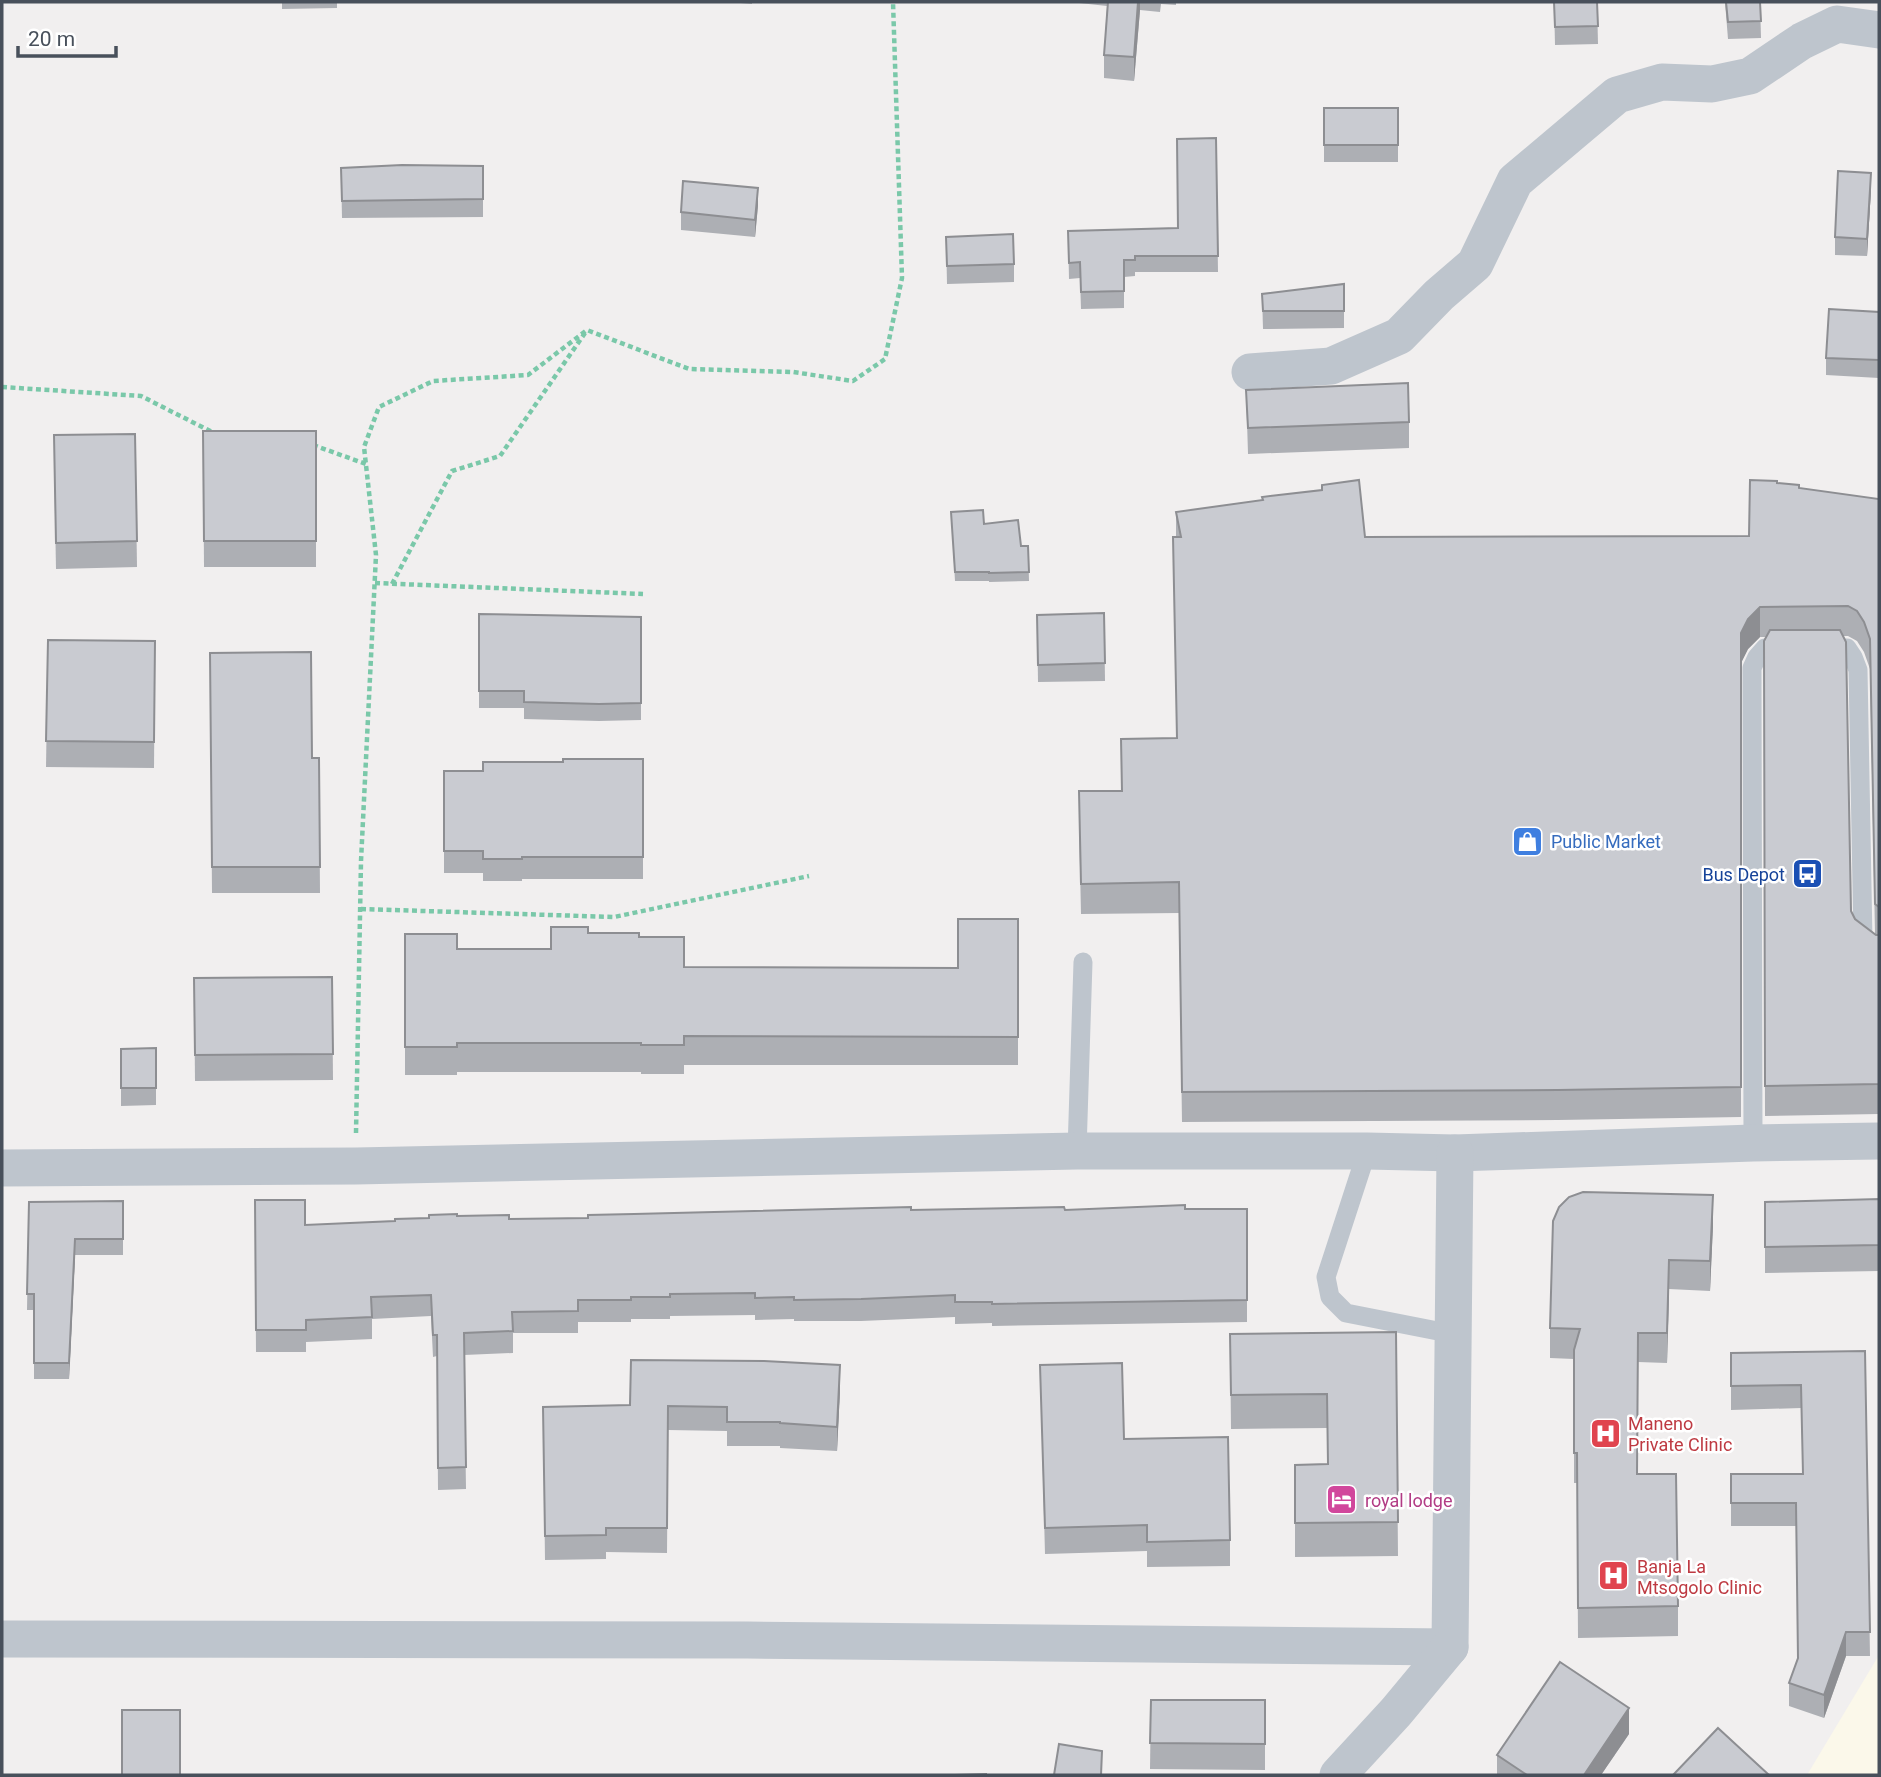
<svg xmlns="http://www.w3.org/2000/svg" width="1881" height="1777" font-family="Roboto,sans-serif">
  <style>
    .commercial { fill: #fbf8ea }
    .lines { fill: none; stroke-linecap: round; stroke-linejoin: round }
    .path { stroke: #7ac8a9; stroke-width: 4.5; stroke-dasharray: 5 3.5; stroke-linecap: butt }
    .service { stroke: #bec5cd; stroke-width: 19 }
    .minor { stroke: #bec5cd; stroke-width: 37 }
    .wall { fill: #adafb4; fill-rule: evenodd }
    .shaded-wall { fill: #8d8e92 }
    .building { fill: #c9cbd1; stroke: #8d8e92; stroke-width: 2 }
    .labels { text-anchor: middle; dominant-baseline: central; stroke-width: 5; stroke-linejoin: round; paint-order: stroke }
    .shop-label { font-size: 18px; fill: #366cbe; stroke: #fff; text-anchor: start }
    .transit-label { font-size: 18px; fill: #164399; stroke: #fff; text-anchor: end }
    .health-label { font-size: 18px; fill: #be3a42; stroke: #fff; text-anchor: start }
    .hotel-label { font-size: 18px; fill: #b23c85; stroke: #fff; text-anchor: start }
  </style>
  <rect width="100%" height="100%" fill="#f1efef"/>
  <!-- commercial -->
  <path class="commercial" d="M1879,1655V1775H1807Z"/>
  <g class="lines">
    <!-- path -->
    <g class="path">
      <path d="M2,387L141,396L212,432"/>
      <path d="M313,445L366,464"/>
      <path d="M375,583L643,594"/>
      <path d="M392,584L452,471L500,456L585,333"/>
      <path d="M361,909L614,917L809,876"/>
      <path d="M356,1133L361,861L376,555L364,447L379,407L433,381L528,375L587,330L689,369L793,372L853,381L885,359L902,278L893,2"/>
    </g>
    <!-- service -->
    <g class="service">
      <path d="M1820,648H1847L1853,657L1858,670L1863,940L1879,953"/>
      <path d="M1753,1143L1752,668L1757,657L1765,648H1790"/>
      <path d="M1077,1151L1083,962"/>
      <path d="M1367,1151L1326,1277L1330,1297L1346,1313L1453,1334"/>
    </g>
    <!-- minor -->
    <g class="minor">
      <path d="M1250,372L1331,366L1399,336L1439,295L1475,264L1515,181L1617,95L1662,82L1712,84L1750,76L1802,41L1837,24L1879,30"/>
      <path d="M2,1168L356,1166L1077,1151H1367L1455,1153L1753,1143L1879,1141"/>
      <path d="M2,1639L748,1640L1450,1647L1455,1153"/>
      <path d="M1338,1775L1396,1712L1450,1647"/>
    </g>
  </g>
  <!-- wall -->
  <g class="wall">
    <path d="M282,2H337V8L282,9Z"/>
    <path d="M729,2H752V4Z"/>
    <path d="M1070,2H1176V5L1161,4L1160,12L1140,10L1134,81L1104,78V55L1107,6Z"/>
    <path d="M1554,2H1597L1598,44L1555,45Z"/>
    <path d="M1725,2H1760L1761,38L1728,39Z"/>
    <rect x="1324" y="108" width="74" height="54"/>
    <path d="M1216,138L1218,272H1135V276L1124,277V308L1081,309L1080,278L1069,279L1068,231L1178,228Z"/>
    <path d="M483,166V217L342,218L341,168Z"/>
    <path d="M1871,190L1867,256L1835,255V237Z"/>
    <path d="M758,205L755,237L681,230V212Z"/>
    <path d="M946,237L1014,264V282L947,284Z"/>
    <path d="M1344,284V328L1263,329L1262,294Z"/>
    <path d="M1879,312V378L1826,375V358Z"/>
    <path d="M1246,390L1409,422V448L1248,454Z"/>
    <path d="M203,431H316V567H204Z"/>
    <path d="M135,434L137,567L56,569L54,461Z"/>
    <path d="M1777,483L1799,488L1879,499V1114L1765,1116L1764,641L1767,637H1760L1748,649L1741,663V1117L1558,1120L1182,1122L1179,913L1081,914L1079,821L1121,791V739L1176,738V512L1262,500L1365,537L1749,536ZM1843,636H1848L1857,641L1864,652L1870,669L1875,934L1855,919L1851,911Z"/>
    <path d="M951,512L984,524L1021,546H1028L1029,581L989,582V581H955Z"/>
    <path d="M1104,613L1105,681L1038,682L1037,615Z"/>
    <path d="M479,614L641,617V720L599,721L524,719V708H479Z"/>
    <path d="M48,640L155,641L154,768L46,767Z"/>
    <path d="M210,653L312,758H319L320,893H212Z"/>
    <path d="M643,759V879H522V881H483V873H444V771H483L563,762Z"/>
    <path d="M1018,919V1065H684V1074H641V1072H457V1075H405V934L457,949H551L588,933L639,937L684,967L958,968Z"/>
    <path d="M332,977L333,1080L195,1081L194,978Z"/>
    <path d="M156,1048V1105L121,1106V1049Z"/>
    <path d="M1879,1199V1271L1765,1273V1202Z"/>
    <path d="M255,1200L305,1225L395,1221L457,1216L509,1219L588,1218L911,1210L1247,1209V1322L992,1326V1323L955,1324V1317L861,1321H794V1319L755,1320V1315L670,1316V1319H631V1322H578V1333H513V1353L464,1355L466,1489L438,1490L437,1356L433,1357L431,1316L372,1319V1339L306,1342V1352H256Z"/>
    <path d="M123,1201V1255H75L69,1379H34V1310H27L29,1202Z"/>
    <path d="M1713,1225L1710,1291L1669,1289L1667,1363L1638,1362L1637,1474L1678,1606V1636L1578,1638L1577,1483H1574V1359L1550,1358V1328Z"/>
    <path d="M1396,1332L1398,1556L1295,1557V1465L1328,1464L1327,1428L1231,1429L1230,1334Z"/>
    <path d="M1865,1351L1870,1656H1846L1824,1718L1789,1706V1683L1798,1659L1796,1526H1731V1474H1803L1801,1408L1731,1410V1353Z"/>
    <path d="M1040,1365L1124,1439L1230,1540V1566L1147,1567V1551L1045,1554Z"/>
    <path d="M840,1390L837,1451L780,1448V1446H727V1431L668,1430L667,1553L606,1552V1559L545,1560L543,1407L630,1405Z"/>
    <path d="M1151,1700H1265V1770L1150,1769Z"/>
    <path d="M1629,1734L1601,1775H1497V1755Z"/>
  </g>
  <!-- shaded-wall -->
  <g class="shaded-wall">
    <path d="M1138,2H1140V10L1134,81V57Z"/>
    <path d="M1871,173V190L1867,256V239Z"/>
    <path d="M758,188V205L755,237V220Z"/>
    <path d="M1760,607V637L1748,649L1741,663V633L1748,619Z"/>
    <path d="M1713,1195V1225L1710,1291V1261Z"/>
    <path d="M75,1239V1255L69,1379V1363Z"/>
    <path d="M1669,1260V1289L1667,1363V1333Z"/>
    <path d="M840,1365V1390L837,1451V1427Z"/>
    <path d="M1846,1632V1656L1824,1718V1695Z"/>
    <path d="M1629,1708V1734L1601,1775H1584Z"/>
  </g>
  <!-- building -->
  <g class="building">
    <path d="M1108,2H1138L1134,57L1104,55Z"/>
    <path d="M1554,2H1597L1598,26L1555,27Z"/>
    <path d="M1726,2H1760L1761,21L1728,22Z"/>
    <rect x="1324" y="108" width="74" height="37"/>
    <path d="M1216,138L1218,256H1135V260H1124V291L1081,292L1080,262L1069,263L1068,231L1178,228L1177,139Z"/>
    <path d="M402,165L483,166V199L342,201L341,168Z"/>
    <path d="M1838,171L1871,173L1867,239L1835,237Z"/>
    <path d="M683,181L758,188L755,220L681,212Z"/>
    <path d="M1013,234L1014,264L947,266L946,237Z"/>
    <path d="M1344,284V311H1263L1262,294Z"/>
    <path d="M1829,309L1879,312V360L1826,358Z"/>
    <path d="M1408,383L1409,422L1248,428L1246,390Z"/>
    <path d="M203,431H316V541H204Z"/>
    <path d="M135,434L137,541L56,543L54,435Z"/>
    <path d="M1359,480L1365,537L1749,536L1750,480L1777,481V483L1799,485V488L1879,499V907L1875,904L1870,639L1864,622L1857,611L1848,606L1760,607L1748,619L1741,633V1087L1558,1090L1182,1092L1179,882L1081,884L1079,791H1122L1121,739L1177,738L1173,537H1181L1176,512L1263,500L1262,497L1322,490V485Z"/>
    <path d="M983,510L984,524L1018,520L1021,546H1028L1029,572L989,573V572H955L951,512Z"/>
    <path d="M1104,613L1105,663L1038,665L1037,615Z"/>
    <path d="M479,614L641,617V703L599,704L524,702V691H479Z"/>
    <path d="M1770,630H1840L1846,642L1851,911L1855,919L1876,935H1879V1084L1765,1086L1764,641Z"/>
    <path d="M48,640L155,641L154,742L46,741Z"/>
    <path d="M311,652L312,758H319L320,867H212L210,653Z"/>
    <path d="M563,759H643V857H522V859H483V851H444V771H483V762H563Z"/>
    <path d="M958,919H1018V1037L684,1036V1045H641V1043H457V1047H405V934H457V949H551V927H588V933H639V937H684V967L958,968Z"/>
    <path d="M332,977L333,1054L195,1055L194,978Z"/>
    <path d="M156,1048V1088H121V1049Z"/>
    <path d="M1583,1192L1713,1195L1710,1261L1669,1260L1667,1333H1638L1637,1474H1676L1678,1606L1578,1608L1577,1453H1574V1350L1580,1329L1550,1328L1553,1221L1559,1207L1569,1197Z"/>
    <path d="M1879,1199V1245L1765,1247V1202Z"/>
    <path d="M255,1200H305V1225L395,1221V1219L429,1218V1215L457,1214V1216L509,1215V1219L588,1218V1215L634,1214L911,1207V1210L1064,1207L1065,1210L1185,1205V1209H1247V1300L992,1304V1302H955V1295L861,1299L794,1300V1297L755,1298V1293L670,1294V1297H631V1300H578V1311L512,1312L513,1331L464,1333L466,1467L438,1468L437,1335H433L431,1295L371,1297L372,1317L306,1320V1330H256Z"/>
    <path d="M123,1201V1239H75L69,1363H34V1294H27L29,1202Z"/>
    <path d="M1396,1332L1398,1522L1295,1523V1465L1328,1464L1327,1394L1231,1395L1230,1334Z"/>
    <path d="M1865,1351L1870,1632H1846L1824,1695L1789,1683L1798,1658L1796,1503H1731V1474H1803L1801,1385L1731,1386V1353Z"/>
    <path d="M631,1360L764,1361L840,1365L837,1427L780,1423V1422H727V1407L668,1406L667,1528H606V1535L545,1536L543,1407L630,1405Z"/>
    <path d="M1122,1363L1124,1439L1228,1437L1230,1540L1147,1542V1525L1045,1528L1040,1365Z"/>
    <path d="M1560,1662L1629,1708L1584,1775H1527L1497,1755Z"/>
    <path d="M1151,1700H1265V1744L1150,1743Z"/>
    <rect x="122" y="1710" width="58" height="65"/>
    <path d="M1718,1728L1769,1775H1673Z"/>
    <path d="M1059,1744L1102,1751L1101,1775H1054Z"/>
    <path d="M986,1774V1775H955Z"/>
  </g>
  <!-- icons -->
  <defs>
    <symbol id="shop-square" viewBox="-11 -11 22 22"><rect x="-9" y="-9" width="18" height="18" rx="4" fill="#3f7fe0" stroke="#fff"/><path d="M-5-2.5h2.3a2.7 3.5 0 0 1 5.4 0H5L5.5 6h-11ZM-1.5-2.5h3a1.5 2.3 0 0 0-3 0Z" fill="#fff"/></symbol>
    <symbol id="bus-square" viewBox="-11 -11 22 22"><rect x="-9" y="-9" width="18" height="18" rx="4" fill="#1a4fb4" stroke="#fff"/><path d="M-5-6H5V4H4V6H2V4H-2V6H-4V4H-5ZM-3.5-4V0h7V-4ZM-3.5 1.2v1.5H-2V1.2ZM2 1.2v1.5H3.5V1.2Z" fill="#fff"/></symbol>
    <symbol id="hospital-square" viewBox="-11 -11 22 22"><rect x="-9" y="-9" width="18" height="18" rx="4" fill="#e0444e" stroke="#fff"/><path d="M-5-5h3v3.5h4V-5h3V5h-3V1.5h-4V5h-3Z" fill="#fff"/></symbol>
    <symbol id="hotel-square" viewBox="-11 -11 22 22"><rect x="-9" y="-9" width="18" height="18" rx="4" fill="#d1479c" stroke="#fff"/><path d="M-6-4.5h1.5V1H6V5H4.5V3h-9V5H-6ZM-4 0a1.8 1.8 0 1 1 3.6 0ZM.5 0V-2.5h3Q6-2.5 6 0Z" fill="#fff"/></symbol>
  </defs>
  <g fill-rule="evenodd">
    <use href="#shop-square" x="1510" y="824" width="35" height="35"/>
    <use href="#bus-square" x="1790" y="856" width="35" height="35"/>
    <use href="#hospital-square" x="1588" y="1416" width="35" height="35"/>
    <use href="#hotel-square" x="1324" y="1482" width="35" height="35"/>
    <use href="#hospital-square" x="1596" y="1558" width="35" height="35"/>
  </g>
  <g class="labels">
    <!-- shop labels -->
    <g class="shop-label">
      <text x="1551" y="841">Public Market</text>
    </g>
    <!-- transit labels -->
    <g class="transit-label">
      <text x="1785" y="874">Bus Depot</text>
    </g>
    <!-- health labels -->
    <g class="health-label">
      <text x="1628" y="1423">Maneno<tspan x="1628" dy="21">Private Clinic</tspan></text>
      <text x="1637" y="1566">Banja La<tspan x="1637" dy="21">Mtsogolo Clinic</tspan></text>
    </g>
    <!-- hotel labels -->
    <g class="hotel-label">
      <text x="1365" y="1500">royal lodge</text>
    </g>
  </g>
  <!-- border -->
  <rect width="1881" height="1777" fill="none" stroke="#48505b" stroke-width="7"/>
  <!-- scale -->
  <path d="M18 46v10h98v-10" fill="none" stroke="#48505b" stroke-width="3.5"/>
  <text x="28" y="46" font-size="21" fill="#48505b" stroke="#ffffff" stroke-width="5" paint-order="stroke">20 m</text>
</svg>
